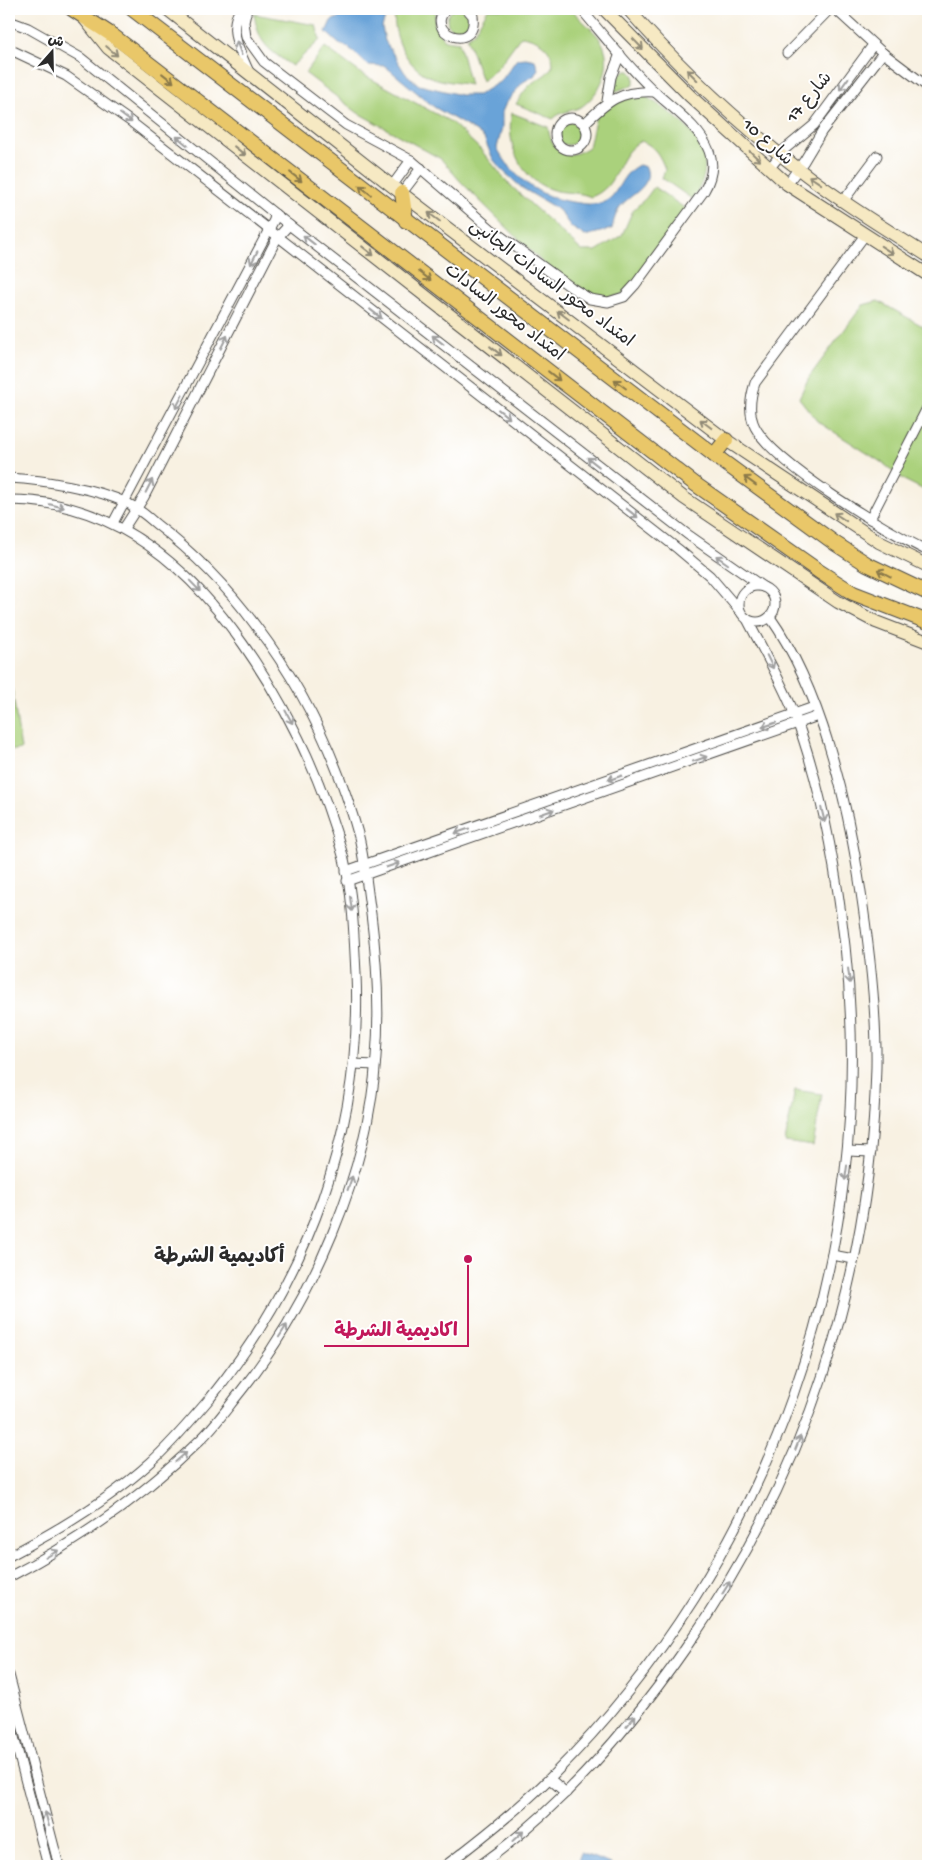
<svg xmlns="http://www.w3.org/2000/svg" width="937" height="1875" font-family="'Gochi Hand','Playpen Sans Arabic',sans-serif">
  <style>
    .green { fill: #aad17c; stroke: #6a7e54 }
    .water { fill: #69a3d8; stroke: #4a6782 }
    .lines { fill: none; stroke-linecap: round; stroke-linejoin: round }
    .street-casing { stroke: #4a4946; stroke-width: 11 }
    .secondary-casing { stroke: #4a4946; stroke-width: 14 }
    .primary-casing { stroke: #4a4946; stroke-width: 16 }
    .street { stroke: #fff; stroke-width: 9 }
    .secondary { stroke: #f6e9c3; stroke-width: 12 }
    .primary { stroke: #e9c769; stroke-width: 14 }
    .oneway { stroke: #908a77 }
    .oneway2 { stroke: #a0a0a0 }
    .oneway3 { stroke: #8a794a }
    .labels { text-anchor: middle; dominant-baseline: central; stroke-width: 4; stroke-linejoin: round; paint-order: stroke }
    .street-label { font-size: 18px; fill: #2b2b2b; stroke: #fff }
    .quarter-label { font-size: 20px; font-weight: bold; fill: #2b2b2b; stroke: #fff }
    .leader { fill: none; stroke: #c2185b; stroke-width: 2 }
    .callout-dot { fill: #c2185b; stroke: #fff; stroke-width: 2 }
    .callout-label { font-size: 19px; text-anchor: middle; font-weight: bold; fill: #c2185b; stroke: #fff; stroke-width: 4; stroke-linejoin: round; paint-order: stroke }
  </style>
  <rect width="100%" height="100%" fill="#fff"/>
  <filter id="ink" filterUnits="userSpaceOnUse"><feTurbulence type="fractalNoise" baseFrequency=".02" numOctaves="2"/><feDisplacementMap in="SourceGraphic" scale="10" xChannelSelector="R" yChannelSelector="G"/><feConvolveMatrix kernelMatrix="1 2 1 2 8 2 1 2 1" color-interpolation-filters="sRGB"/></filter>
  <filter id="wash" filterUnits="userSpaceOnUse"><feTurbulence type="fractalNoise" baseFrequency=".0096" numOctaves="4" result="noise"/><feDisplacementMap in="SourceGraphic" scale="20" xChannelSelector="R" yChannelSelector="G"/><feGaussianBlur stdDeviation="1.12" result="paint"/><feColorMatrix in="noise" values="0 0 0 0 0 0 0 0 0 0 0 0 0 0 0 0 0 1.4 0 .05"/><feComposite in="paint" operator="in"/></filter>
  <g filter="url(#wash)">
    <rect width="100%" height="100%" fill="#f8f1e2"/>
    <!-- green -->
    <g class="green">
      <circle cx="458" cy="20" r="11"/>
      <path d="M395,9H436L434,25L445,40L459,42L470,85C457,82 443,82 431,77C406,68 391,34 395,9Z"/>
      <path d="M488,9H572C578,18 588,25 596,34C616,56 605,88 584,105C574,112 562,110 553,119L516,104C521,96 527,86 535,81C543,76 548,74 553,65C552,47 538,38 521,36L499,66L482,81L467,38L475,31Z"/>
      <path d="M254,14L316,25L320,40L292,66C268,49 259,45 254,14Z"/>
      <path d="M325,47L362,74L451,122L480,149L509,184L582,251H596L622,235L633,210L646,198L654,187L686,209L637,279L622,295L597,298L549,269L461,182L441,159L358,113L305,73Z"/>
      <path d="M624,71H630L634,76V85L613,92L620,74Z"/>
      <path d="M643,95C682,118 728,153 692,199L662,178L665,169C660,156 655,146 641,141C614,155 621,186 591,197C578,191 564,194 550,189C520,179 505,141 512,113L548,127C552,153 566,162 589,147L596,116L618,100Z"/>
      <circle cx="568" cy="133" r="12"/>
      <path d="M878,301L928,329V492L904,480L884,464L817,421L799,398L809,377L863,305Z"/>
      <path d="M9,668L21,749L9,751Z"/>
      <path d="M795,1090L822,1094L813,1146L785,1142Z"/>
    </g>
    <!-- water -->
    <g class="water">
      <path d="M357,9H388L382,27L385,41L405,73L419,85L461,95H478L501,81L517,59L526,58L535,60L538,69L534,76L523,82L506,103L502,112V128L497,148C514,178 538,197 572,202C583,203 595,207 606,201C620,193 620,174 639,165L646,167C654,189 627,194 618,210C615,216 613,223 612,229L585,236L571,227L559,210L522,188L501,169L493,159L484,138L475,131L434,107L385,66L368,65L348,47L339,44L326,32L331,21Z"/>
      <path d="M581,1853L611,1864L610,1866H576Z"/>
    </g>
  </g>
  <g filter="url(#ink)">
    <g class="lines">
      <defs>
        <g id="street">
          <path d="M241,9C226,27 241,54 249,72"/>
          <path d="M247,9L244,22L246,37L264,62L346,125L411,160L491,229L572,288L590,299L608,302L624,297L635,285L704,191C711,179 715,166 709,151C700,127 673,109 655,92C628,67 605,37 581,9"/>
          <path d="M447,9C421,32 478,55 473,16L467,9"/>
          <path d="M835,9L883,53L928,87"/>
          <path d="M9,21L28,28L81,58L275,214L687,534L763,587"/>
          <path d="M9,49L66,76L130,121L678,549L710,576L739,610"/>
          <path d="M787,53L830,9"/>
          <path d="M607,101L611,77L620,54"/>
          <circle cx="571" cy="134" r="16"/>
          <path d="M584,124C608,101 620,90 655,92"/>
          <path d="M769,169L785,149L814,125L873,45"/>
          <path d="M787,184L804,161L822,131L883,53"/>
          <path d="M392,186L411,160"/>
          <path d="M402,193L421,168"/>
          <path d="M844,200L877,156"/>
          <path d="M865,235L755,383C750,398 748,413 755,427C775,465 888,532 928,551"/>
          <path d="M9,478C44,480 95,488 127,503C138,508 147,516 156,524C194,553 228,588 256,626C304,689 338,760 359,837C365,862 367,889 371,914C377,961 380,1010 376,1057C369,1171 312,1302 241,1391C228,1407 215,1426 200,1440C143,1496 79,1541 9,1577"/>
          <path d="M9,500C111,500 187,564 243,644C289,710 323,781 344,859C353,896 354,936 356,974C363,1129 308,1277 211,1397C192,1419 172,1443 151,1462C109,1500 59,1530 9,1556"/>
          <path d="M870,519L928,406"/>
          <path d="M113,523L274,220L275,214"/>
          <path d="M124,528L144,497L277,238L289,225"/>
          <circle cx="757" cy="604" r="18"/>
          <path d="M346,871L814,707"/>
          <path d="M347,881L818,716"/>
          <path d="M354,1064L375,1065"/>
          <path d="M848,1151L871,1152"/>
          <path d="M832,1255L854,1259"/>
          <path d="M9,1675L59,1866"/>
          <path d="M9,1718L48,1866"/>
          <path d="M550,1779L566,1793"/>
          <path d="M445,1866C482,1838 519,1809 552,1776C770,1560 880,1250 845,946C836,867 822,787 794,713C781,681 763,650 747,619"/>
          <path d="M479,1866C561,1808 628,1731 685,1649C805,1477 871,1278 876,1067C877,1008 869,945 860,886C847,800 821,689 770,617"/>
        </g>
        <g id="secondary">
          <path d="M167,9L392,186L726,440L879,542L928,566"/>
          <path d="M604,9L690,96L787,184L928,275"/>
          <path d="M628,9C678,66 736,121 796,167C838,200 884,228 928,256"/>
          <path d="M84,18L108,48L684,498L838,602L876,622L928,642"/>
        </g>
        <g id="primary">
          <path d="M72,9L112,35L695,484L820,572L853,593L928,622"/>
          <path d="M132,9L714,455L836,544L867,564L928,593"/>
          <path d="M402,193L406,221"/>
          <path d="M714,455L726,440"/>
        </g>
      </defs>
      <!-- street casing -->
      <use href="#street" class="street-casing"/>
      <!-- secondary casing -->
      <use href="#secondary" class="secondary-casing"/>
      <!-- primary casing -->
      <use href="#primary" class="primary-casing"/>
      <!-- street -->
      <use href="#street" class="street"/>
      <!-- secondary -->
      <use href="#secondary" class="secondary"/>
      <!-- primary -->
      <use href="#primary" class="primary"/>
    </g>
    <!-- one-way arrows -->
    <defs><path id="oneway-shaft" d="M-6 0H5M1.5-3L5.5 0L1.5 3" fill="none" stroke-width="1.6" stroke-linecap="round" stroke-linejoin="round" transform="scale(1.25)"/></defs>
    <g class="oneway">
      <use href="#oneway-shaft" transform="translate(638 44) rotate(46)"/>
      <use href="#oneway-shaft" transform="translate(112 51) rotate(40)"/>
      <use href="#oneway-shaft" transform="translate(692 75) rotate(-135)"/>
      <use href="#oneway-shaft" transform="translate(240 151) rotate(38)"/>
      <use href="#oneway-shaft" transform="translate(755 156) rotate(43)"/>
      <use href="#oneway-shaft" transform="translate(815 180) rotate(-146)"/>
      <use href="#oneway-shaft" transform="translate(434 217) rotate(-143)"/>
      <use href="#oneway-shaft" transform="translate(887 250) rotate(33)"/>
      <use href="#oneway-shaft" transform="translate(368 251) rotate(38)"/>
      <use href="#oneway-shaft" transform="translate(563 315) rotate(-143)"/>
      <use href="#oneway-shaft" transform="translate(496 351) rotate(38)"/>
      <use href="#oneway-shaft" transform="translate(706 424) rotate(-143)"/>
      <use href="#oneway-shaft" transform="translate(840 517) rotate(-146)"/>
    </g>
    <g class="oneway2">
      <use href="#oneway-shaft" transform="translate(239 48) rotate(-110)"/>
      <use href="#oneway-shaft" transform="translate(844 84) rotate(126)"/>
      <use href="#oneway-shaft" transform="translate(126 118) rotate(37)"/>
      <use href="#oneway-shaft" transform="translate(182 141) rotate(-141)"/>
      <use href="#oneway-shaft" transform="translate(309 240) rotate(-142)"/>
      <use href="#oneway-shaft" transform="translate(254 258) rotate(117)"/>
      <use href="#oneway-shaft" transform="translate(376 314) rotate(38)"/>
      <use href="#oneway-shaft" transform="translate(438 340) rotate(-142)"/>
      <use href="#oneway-shaft" transform="translate(224 342) rotate(-63)"/>
      <use href="#oneway-shaft" transform="translate(179 402) rotate(118)"/>
      <use href="#oneway-shaft" transform="translate(504 414) rotate(38)"/>
      <use href="#oneway-shaft" transform="translate(593 462) rotate(-142)"/>
      <use href="#oneway-shaft" transform="translate(149 486) rotate(-63)"/>
      <use href="#oneway-shaft" transform="translate(57 506) rotate(13)"/>
      <use href="#oneway-shaft" transform="translate(632 513) rotate(38)"/>
      <use href="#oneway-shaft" transform="translate(722 560) rotate(-145)"/>
      <use href="#oneway-shaft" transform="translate(195 586) rotate(46)"/>
      <use href="#oneway-shaft" transform="translate(770 662) rotate(64)"/>
      <use href="#oneway-shaft" transform="translate(289 717) rotate(61)"/>
      <use href="#oneway-shaft" transform="translate(769 725) rotate(161)"/>
      <use href="#oneway-shaft" transform="translate(700 759) rotate(-19)"/>
      <use href="#oneway-shaft" transform="translate(615 778) rotate(161)"/>
      <use href="#oneway-shaft" transform="translate(547 812) rotate(-19)"/>
      <use href="#oneway-shaft" transform="translate(823 815) rotate(76)"/>
      <use href="#oneway-shaft" transform="translate(462 831) rotate(161)"/>
      <use href="#oneway-shaft" transform="translate(393 865) rotate(-19)"/>
      <use href="#oneway-shaft" transform="translate(351 904) rotate(82)"/>
      <use href="#oneway-shaft" transform="translate(849 976) rotate(83)"/>
      <use href="#oneway-shaft" transform="translate(846 1173) rotate(98)"/>
      <use href="#oneway-shaft" transform="translate(350 1183) rotate(-71)"/>
      <use href="#oneway-shaft" transform="translate(283 1331) rotate(-57)"/>
      <use href="#oneway-shaft" transform="translate(798 1443) rotate(-68)"/>
      <use href="#oneway-shaft" transform="translate(181 1457) rotate(-41)"/>
      <use href="#oneway-shaft" transform="translate(52 1554) rotate(-30)"/>
      <use href="#oneway-shaft" transform="translate(726 1588) rotate(-58)"/>
      <use href="#oneway-shaft" transform="translate(631 1721) rotate(-51)"/>
      <use href="#oneway-shaft" transform="translate(47 1819) rotate(-105)"/>
      <use href="#oneway-shaft" transform="translate(518 1836) rotate(-42)"/>
    </g>
    <g class="oneway3">
      <use href="#oneway-shaft" transform="translate(168 78) rotate(38)"/>
      <use href="#oneway-shaft" transform="translate(296 177) rotate(38)"/>
      <use href="#oneway-shaft" transform="translate(365 190) rotate(-142)"/>
      <use href="#oneway-shaft" transform="translate(425 276) rotate(38)"/>
      <use href="#oneway-shaft" transform="translate(554 376) rotate(38)"/>
      <use href="#oneway-shaft" transform="translate(620 384) rotate(-143)"/>
      <use href="#oneway-shaft" transform="translate(750 481) rotate(-144)"/>
      <use href="#oneway-shaft" transform="translate(884 573) rotate(-152)"/>
    </g>
  </g>
  <g class="labels">
    <!-- street labels -->
    <g class="street-label">
      <text transform="translate(810 98) rotate(-50)">شارع 17</text>
      <text transform="translate(767 143) rotate(42)">شارع 10</text>
      <text transform="translate(551 284) rotate(37)">امتداد محور السادات الجانبى</text>
      <text transform="translate(504 313) rotate(38)">امتداد محور السادات</text>
    </g>
    <!-- quarter labels -->
    <g class="quarter-label">
      <text x="219" y="1258">أكاديمية الشرطة</text>
    </g>
  </g>
  <!-- callouts -->
  <path class="leader" d="M468 1259L468 1346H324"/>
  <circle class="callout-dot" cx="468" cy="1259" r="5"/>
  <g class="callout-label">
    <text x="396" y="1336">اكاديمية الشرطة</text>
  </g>
  <!-- margin -->
  <rect width="937" height="1875" fill="none" stroke="#fff" stroke-width="30"/>
  <!-- north arrow -->
  <g transform="translate(52 52) rotate(20)" stroke="#ffffff" stroke-width="4" paint-order="stroke">
  <path d="M0-4L9 19L0 12L-9 19Z" fill="#2b2b2b"/>
  <text y="-8" font-size="14" font-weight="bold" text-anchor="middle" fill="#2b2b2b">ش</text>
  </g>
</svg>
